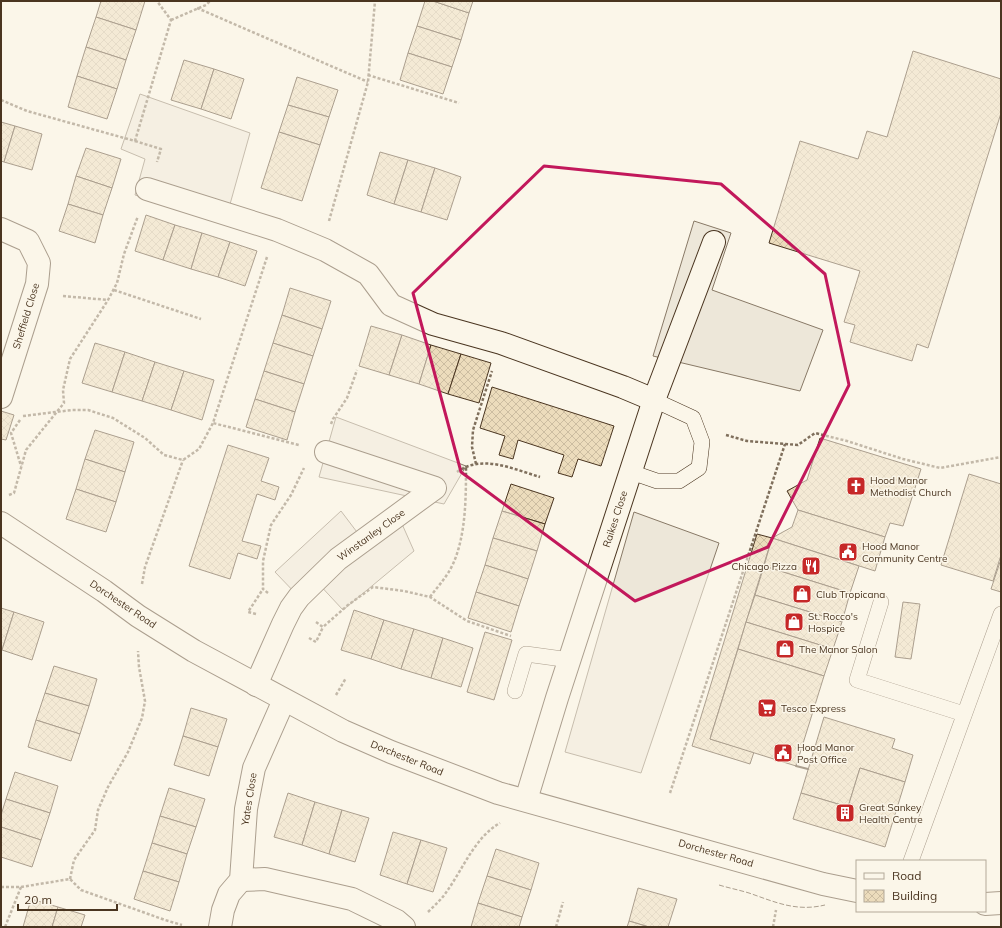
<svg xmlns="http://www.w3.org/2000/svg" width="1002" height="928" font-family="Mulish,sans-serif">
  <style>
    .parking { fill: #ede7d9; stroke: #887966 }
    .building { fill: url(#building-cross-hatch); stroke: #4a3520 }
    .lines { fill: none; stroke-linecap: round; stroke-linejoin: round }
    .lane-casing { stroke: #4a3520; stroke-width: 16 }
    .street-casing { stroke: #4a3520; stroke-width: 24 }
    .path { stroke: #7f6f5c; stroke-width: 2.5; stroke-dasharray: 3 2; stroke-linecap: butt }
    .lane { stroke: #fbf6e9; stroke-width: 15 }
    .street { stroke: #fbf6e9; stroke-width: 22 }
    .fence { stroke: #4a3520; stroke-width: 1; stroke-dasharray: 5 2; stroke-linecap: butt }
    .wall { stroke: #4a3520; stroke-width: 2 }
    .marked { fill: none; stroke: #c2185b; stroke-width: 3; stroke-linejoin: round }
    .labels { text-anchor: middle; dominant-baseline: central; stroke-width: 3; stroke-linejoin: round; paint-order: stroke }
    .street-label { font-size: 10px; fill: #4a3520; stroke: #fbf6e9 }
    .poi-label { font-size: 10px; fill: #4a3520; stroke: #fbf6e9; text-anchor: start }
  </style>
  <defs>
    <pattern id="building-cross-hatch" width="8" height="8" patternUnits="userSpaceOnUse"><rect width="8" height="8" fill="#ecdcbc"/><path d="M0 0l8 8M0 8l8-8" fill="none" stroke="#ccbda1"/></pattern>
  </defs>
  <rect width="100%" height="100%" fill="#fbf6e9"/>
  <!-- parking -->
  <g class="parking">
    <path d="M140,94L250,133L225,222L135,195L145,159L121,149Z"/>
    <path d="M694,221L731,233L712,290L823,330L800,391L653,356Z"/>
    <path d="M336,417L466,466L444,504L319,477Z"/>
    <path d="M341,511L363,540L398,515L414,551L343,610L316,581L299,597L275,572Z"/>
    <path d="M634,512L719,543L641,773L565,752Z"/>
  </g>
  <!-- building -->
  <g class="building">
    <path d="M101,1H145L136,30L96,17Z"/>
    <path d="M425,1H433L469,13L461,40L417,26Z"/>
    <path d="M433,1H473L469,13Z"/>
    <path d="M96,17L136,30L126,60L86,47Z"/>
    <path d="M417,26L461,40L452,67L408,53Z"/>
    <path d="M86,47L126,60L117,89L77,76Z"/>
    <path d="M913,51L1001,79V113L928,348L917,344L912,361L850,342L855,325L844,322L860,271L769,243L800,141L858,159L867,131L887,137Z"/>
    <path d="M408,53L452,67L443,94L400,80Z"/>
    <path d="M184,60L214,69L201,109L171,100Z"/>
    <path d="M214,69L244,79L231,119L201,109Z"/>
    <path d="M77,76L117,89L107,119L68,107Z"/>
    <path d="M297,77L338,90L329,117L288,105Z"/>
    <path d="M288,105L329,117L320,145L279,132Z"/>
    <path d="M1,122L15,126L4,162L1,161Z"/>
    <path d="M15,126L42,134L32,170L4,162Z"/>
    <path d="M279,132L320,145L302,201L261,188Z"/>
    <path d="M86,148L121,159L112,188L76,176Z"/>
    <path d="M380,152L408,160L394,204L367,195Z"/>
    <path d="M408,160L435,168L421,212L394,204Z"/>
    <path d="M435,168L461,177L447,220L421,212Z"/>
    <path d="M76,176L112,188L103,215L68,204Z"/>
    <path d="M68,204L103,215L95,243L59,231Z"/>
    <path d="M146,215L175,225L163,260L135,251Z"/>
    <path d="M175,225L202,233L191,269L163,260Z"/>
    <path d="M202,233L230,242L218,277L191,269Z"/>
    <path d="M230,242L257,251L245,286L218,277Z"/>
    <path d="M290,288L331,301L322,329L282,315Z"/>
    <path d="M282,315L322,329L313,356L273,343Z"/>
    <path d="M371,326L402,335L389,375L359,366Z"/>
    <path d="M402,335L431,345L419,384L389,375Z"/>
    <path d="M95,343L125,352L112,392L82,383Z"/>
    <path d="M273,343L313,356L304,384L264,371Z"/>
    <path d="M431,345L461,354L448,394L419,384Z"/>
    <path d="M125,352L155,362L142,401L112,392Z"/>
    <path d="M461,354L491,363L479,403L448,394Z"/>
    <path d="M155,362L184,371L171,410L142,401Z"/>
    <path d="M184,371L214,380L202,420L171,410Z"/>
    <path d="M264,371L304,384L295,412L255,399Z"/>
    <path d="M492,387L614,426L601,466L578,459L572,477L558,473L564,455L518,440L513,459L499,455L505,436L480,428Z"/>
    <path d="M255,399L295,412L287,440L246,427Z"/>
    <path d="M1,411L14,415L6,440L1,439Z"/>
    <path d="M95,430L134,442L125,472L85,459Z"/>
    <path d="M820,438L921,469L903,526L890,523L885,537L798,510L787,491L807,480Z"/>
    <path d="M228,445L269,458L261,481L279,487L275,500L257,494L242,541L261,546L257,559L238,553L230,579L189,566Z"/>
    <path d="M85,459L125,472L116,502L76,489Z"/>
    <path d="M969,474L1001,484V555L993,581L941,565Z"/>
    <path d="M511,484L554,498L545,524L502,511Z"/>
    <path d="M76,489L116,502L106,532L66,519Z"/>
    <path d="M798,510L885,537L875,571L772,538L792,527Z"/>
    <path d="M502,511L545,524L537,551L493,538Z"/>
    <path d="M757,534L772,538L710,739L754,752L750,764L692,746Z"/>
    <path d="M493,538L537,551L528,579L485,565Z"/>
    <path d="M772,538L859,566L850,593L764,566Z"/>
    <path d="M1000,562L1001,563V592L991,589Z"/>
    <path d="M485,565L528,579L519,606L476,592Z"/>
    <path d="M764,566L850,593L842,622L755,595Z"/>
    <path d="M476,592L519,606L511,632L468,618Z"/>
    <path d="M755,595L842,622L833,649L746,622Z"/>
    <path d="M903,602L920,604L911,659L895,657Z"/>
    <path d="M1,608L14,612L2,650H1Z"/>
    <path d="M354,610L384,620L371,659L341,650Z"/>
    <path d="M14,612L44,622L32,660L2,650Z"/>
    <path d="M384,620L414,629L401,669L371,659Z"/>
    <path d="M746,622L833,649L824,676L738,649Z"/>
    <path d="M414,629L443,638L431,678L401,669Z"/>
    <path d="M485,632L512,640L494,700L467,692Z"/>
    <path d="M443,638L473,648L461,687L431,678Z"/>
    <path d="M738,649L824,676L796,766L710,739Z"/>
    <path d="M54,666L97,679L89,706L45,693Z"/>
    <path d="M45,693L89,706L80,734L36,720Z"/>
    <path d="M191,708L227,719L218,747L183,736Z"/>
    <path d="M824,717L895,739L892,748L913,755L905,782L860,768L848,807L801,793Z"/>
    <path d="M36,720L80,734L71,761L28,747Z"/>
    <path d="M183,736L218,747L209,776L174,765Z"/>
    <path d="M860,768L905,782L885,847L793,819L801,793L848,807Z"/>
    <path d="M15,772L58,786L50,813L6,799Z"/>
    <path d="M169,788L205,799L196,827L160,816Z"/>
    <path d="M288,793L315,802L302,845L274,837Z"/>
    <path d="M6,799L50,813L41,840L1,827V815Z"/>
    <path d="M315,802L342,810L329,854L302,845Z"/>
    <path d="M342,810L369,818L355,862L329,854Z"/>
    <path d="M160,816L196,827L187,854L152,843Z"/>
    <path d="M1,827L41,840L32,867L1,857Z"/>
    <path d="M393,832L421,840L407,884L380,875Z"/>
    <path d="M421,840L447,848L433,892L407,884Z"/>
    <path d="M152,843L187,854L179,882L143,871Z"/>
    <path d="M496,849L539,863L531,890L487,876Z"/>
    <path d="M143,871L179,882L170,911L134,899Z"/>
    <path d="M487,876L531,890L522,917L478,903Z"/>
    <path d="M638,888L677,899L668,927H649L629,921Z"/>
    <path d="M31,899L58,907L52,927H23Z"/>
    <path d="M478,903L522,917L519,927H471Z"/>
    <path d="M58,907L85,915L81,927H52Z"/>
    <path d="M629,921L649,927H627Z"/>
  </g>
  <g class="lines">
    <defs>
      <g id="lane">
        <path d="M631,472L657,481H679L699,468L702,442L693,418L654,400"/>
        <path d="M881,602L857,680L964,714"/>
        <path d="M515,691L526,654L570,660"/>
        <path d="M911,861L1001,614"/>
      </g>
      <g id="street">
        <path d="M147,189L277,230L325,250L368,274L391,305L433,324L501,343L623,387L654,400"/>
        <path d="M1,229L28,241L39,263L37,284L1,397"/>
        <path d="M1,523L104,591L138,616L194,651L343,731L391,752L498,793L823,884L857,891"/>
        <path d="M256,685L283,624L291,608L299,597L338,559L435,488L326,452"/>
        <path d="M526,800L557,698L654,400L714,242"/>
        <path d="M241,880L265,879L352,899L397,921L404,927"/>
        <path d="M985,904L1001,903"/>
        <path d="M220,927L223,910L229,894L241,880L246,809L254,768L284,700"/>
      </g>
    </defs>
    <!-- lane casing -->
    <use href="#lane" class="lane-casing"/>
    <!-- street casing -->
    <use href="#street" class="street-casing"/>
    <!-- path -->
    <g class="path">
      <path d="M197,8L368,82"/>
      <path d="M171,20L206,5L210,1"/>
      <path d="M368,75L459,103"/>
      <path d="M1,100L27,111L135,141L171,20L157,1"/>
      <path d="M135,141L161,149L157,162"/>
      <path d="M329,221L368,82L375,1"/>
      <path d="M267,257L213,423L299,445"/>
      <path d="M114,290L201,319"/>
      <path d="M63,296L108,300"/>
      <path d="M23,416L72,410H88L113,418L145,438L164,455L183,460L199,449L213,423"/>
      <path d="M20,420L11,433L21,466"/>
      <path d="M331,424L333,419L347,398L357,370"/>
      <path d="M726,435L747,441L798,445L815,433L847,441L903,459L940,468L1001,457"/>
      <path d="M476,464L472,447L473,430L492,371"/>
      <path d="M457,472C482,454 513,469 540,477"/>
      <path d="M9,495L14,493L26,450L64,403L63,390L70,359L108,300L117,283L124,254L138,216"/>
      <path d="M142,584L145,567L183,460"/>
      <path d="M268,593L263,589V561L271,525L291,495L304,468"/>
      <path d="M430,597C438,586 447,577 453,564C466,535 466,497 466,466"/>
      <path d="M256,614L248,612L263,589"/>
      <path d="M316,622L323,627L348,605L373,587L404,591L430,597L467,621L511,636"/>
      <path d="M309,638L316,642L323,627"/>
      <path d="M336,695L346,678"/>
      <path d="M670,793L785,444"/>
      <path d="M70,879L74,860L95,830L98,810L108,787L128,752L142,718L145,701L139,667L138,651"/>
      <path d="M1,887H21L5,927"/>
      <path d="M21,887L70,879L81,890L165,920L182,925"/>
      <path d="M428,912C435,905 442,899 447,891C463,869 475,837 500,823"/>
      <path d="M556,927L563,902"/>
      <path d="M773,927L776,910"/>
    </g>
    <!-- lane -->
    <use href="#lane" class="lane"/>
    <!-- street -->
    <use href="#street" class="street"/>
    <!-- fence -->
    <path class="fence" d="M719,885C729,888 739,890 749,893C775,902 796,912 825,905"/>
    <!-- wall -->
    <path class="wall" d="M796,766L808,769"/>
  </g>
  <!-- marked area -->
  <path d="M0 0H1002V928H0ZM544,166L721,184L825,274L849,385L768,547L635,601L461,472L413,293Z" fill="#fbf6e9" fill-opacity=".55" fill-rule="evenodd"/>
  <path class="marked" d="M544,166L721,184L825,274L849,385L768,547L635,601L461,472L413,293Z"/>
  <!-- icons -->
  <defs>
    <symbol id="church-square" viewBox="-11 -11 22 22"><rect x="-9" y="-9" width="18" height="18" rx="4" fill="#c62828" stroke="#fbf6e9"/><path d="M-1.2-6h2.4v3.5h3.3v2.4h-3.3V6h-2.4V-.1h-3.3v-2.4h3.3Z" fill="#fff"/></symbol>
    <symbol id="civic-square" viewBox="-11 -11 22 22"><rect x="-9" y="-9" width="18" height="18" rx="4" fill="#c62828" stroke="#fbf6e9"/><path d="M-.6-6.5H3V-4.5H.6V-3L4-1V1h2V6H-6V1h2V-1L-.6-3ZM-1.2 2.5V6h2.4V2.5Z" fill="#fff"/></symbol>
    <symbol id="restaurant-square" viewBox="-11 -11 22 22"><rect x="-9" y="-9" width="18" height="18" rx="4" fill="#c62828" stroke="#fbf6e9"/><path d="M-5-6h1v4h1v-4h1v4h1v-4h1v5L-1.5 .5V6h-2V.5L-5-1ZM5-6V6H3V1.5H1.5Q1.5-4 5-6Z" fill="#fff"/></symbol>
    <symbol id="shop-square" viewBox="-11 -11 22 22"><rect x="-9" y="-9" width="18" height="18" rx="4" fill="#c62828" stroke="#fbf6e9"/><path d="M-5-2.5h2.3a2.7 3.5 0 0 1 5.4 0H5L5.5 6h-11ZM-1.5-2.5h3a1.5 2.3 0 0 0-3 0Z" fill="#fff"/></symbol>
    <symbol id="supermarket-square" viewBox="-11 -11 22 22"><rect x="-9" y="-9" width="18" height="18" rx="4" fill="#c62828" stroke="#fbf6e9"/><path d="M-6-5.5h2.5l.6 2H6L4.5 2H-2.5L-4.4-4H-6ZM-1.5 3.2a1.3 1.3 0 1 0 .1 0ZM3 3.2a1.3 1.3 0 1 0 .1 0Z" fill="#fff"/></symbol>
    <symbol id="building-square" viewBox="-11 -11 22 22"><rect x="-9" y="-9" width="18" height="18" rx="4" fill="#c62828" stroke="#fbf6e9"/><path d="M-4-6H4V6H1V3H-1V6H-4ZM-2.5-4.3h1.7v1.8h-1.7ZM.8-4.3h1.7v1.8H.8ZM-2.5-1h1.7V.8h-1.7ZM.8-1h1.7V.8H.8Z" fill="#fff"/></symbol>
  </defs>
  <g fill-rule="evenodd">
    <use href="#church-square" x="845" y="475" width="22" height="22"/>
    <use href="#civic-square" x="837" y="541" width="22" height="22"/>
    <use href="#restaurant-square" x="800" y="555" width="22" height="22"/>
    <use href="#shop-square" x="791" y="583" width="22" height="22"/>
    <use href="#shop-square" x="783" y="611" width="22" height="22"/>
    <use href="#shop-square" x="774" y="638" width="22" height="22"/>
    <use href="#supermarket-square" x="756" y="697" width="22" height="22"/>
    <use href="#civic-square" x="772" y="742" width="22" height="22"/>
    <use href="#building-square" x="834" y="802" width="22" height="22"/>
  </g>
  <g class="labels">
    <!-- street labels -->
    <g class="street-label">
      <text transform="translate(26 316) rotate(-73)">Sheffield Close</text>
      <text transform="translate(615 519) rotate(-72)">Raikes Close</text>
      <text transform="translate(371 535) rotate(-36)">Winstanley Close</text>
      <text transform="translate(123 604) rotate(34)">Dorchester Road</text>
      <text transform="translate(407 758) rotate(22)">Dorchester Road</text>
      <text transform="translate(249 799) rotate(-81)">Yates Close</text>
      <text transform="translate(716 853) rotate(16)">Dorchester Road</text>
    </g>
    <!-- poi labels -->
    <g class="poi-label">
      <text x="870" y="480">Hood Manor<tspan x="870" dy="12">Methodist Church</tspan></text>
      <text x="862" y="546">Hood Manor<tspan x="862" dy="12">Community Centre</tspan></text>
      <text x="797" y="566" text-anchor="end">Chicago Pizza</text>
      <text x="816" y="594">Club Tropicana</text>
      <text x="808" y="616">St. Rocco's<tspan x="808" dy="12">Hospice</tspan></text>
      <text x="799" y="649">The Manor Salon</text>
      <text x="781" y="708">Tesco Express</text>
      <text x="797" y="747">Hood Manor<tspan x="797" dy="12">Post Office</tspan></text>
      <text x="859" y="807">Great Sankey<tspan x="859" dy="12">Health Centre</tspan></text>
    </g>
  </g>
  <!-- border -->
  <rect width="1002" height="928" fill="none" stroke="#4a3520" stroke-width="4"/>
  <!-- legend -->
  <rect x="856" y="860" width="130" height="52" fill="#fbf6e9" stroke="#b4a999"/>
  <rect x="864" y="873" width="20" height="6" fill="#fbf6e9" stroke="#b4a999"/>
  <text x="892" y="880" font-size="12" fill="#4a3520">Road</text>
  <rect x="864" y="890" width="20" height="12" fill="url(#building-cross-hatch)" stroke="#b4a999"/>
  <text x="892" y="900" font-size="12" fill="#4a3520">Building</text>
  <!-- scale -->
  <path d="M18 904v6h99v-6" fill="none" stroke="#4a3520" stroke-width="2"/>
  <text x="24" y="904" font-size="12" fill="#4a3520" stroke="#fbf6e9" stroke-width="3" paint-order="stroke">20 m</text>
</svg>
